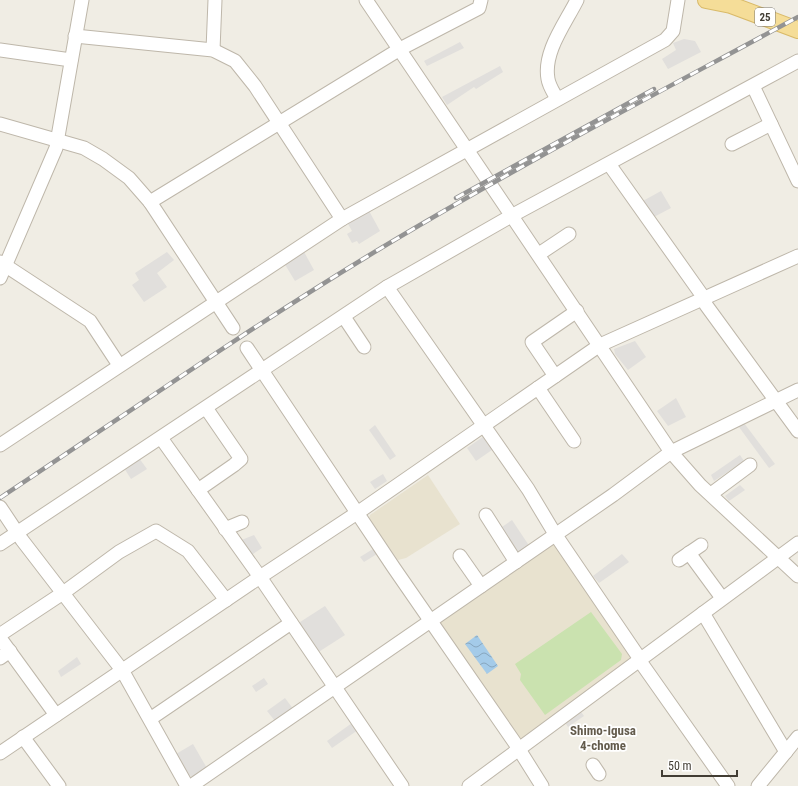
<svg xmlns="http://www.w3.org/2000/svg" width="798" height="786" font-family="'Roboto Condensed',sans-serif">
  <style>
    .education { fill: #e8e2cf }
    .garden { fill: #cae2af }
    .parking { fill: #e1dfdc }
    .water { fill: url(#water-waves) }
    .lines { fill: none; stroke-linecap: round; stroke-linejoin: round }
    .minor-casing { stroke: #beb7aa; stroke-width: 15 }
    .major-casing { stroke: #d9ba69; stroke-width: 18 }
    .minor { stroke: #fff; stroke-width: 13 }
    .major { stroke: #f5dd98; stroke-width: 16 }
    .rail-casing { stroke: #939393; stroke-width: 4.5 }
    .rail { stroke: #fff; stroke-width: 3; stroke-dasharray: 9; stroke-linecap: butt }
    .labels { text-anchor: middle; dominant-baseline: central; stroke-width: 3.5; stroke-linejoin: round; paint-order: stroke }
    .shield { fill: #fff; stroke: #7b7771; stroke-width: 1 }
    .shield-label { font-size: 11px; font-weight: bold; fill: #423d34 }
    .neighbourhood-label { font-size: 13px; font-weight: bold; fill: #635b4c; stroke: #fff }
  </style>
  <defs>
    <pattern id="water-waves" width="16" height="10" patternUnits="userSpaceOnUse"><rect width="16" height="10" fill="#a4cbe9"/><path d="M0 5q4-4 8 0t8 0" fill="none" stroke="#87a6be"/></pattern>
  </defs>
  <rect width="100%" height="100%" fill="#f0ede4"/>
  <!-- education -->
  <g class="education">
    <path d="M428,475L460,524L406,558L398,560L369,519L370,515Z"/>
    <path d="M556,542L631,654L630,659L523,739L519,737L440,623L441,620Z"/>
  </g>
  <!-- garden -->
  <path class="garden" d="M591,612L622,654L621,660L545,715L520,680L521,674L515,664Z"/>
  <!-- parking -->
  <g class="parking">
    <path d="M684,39L695,41L701,52L668,69L662,59L676,50L673,43Z"/>
    <path d="M460,42L464,48L427,66L424,61Z"/>
    <path d="M500,66L503,72L476,89L474,87L447,105L442,97Z"/>
    <path d="M661,191L671,208L652,218L641,202Z"/>
    <path d="M368,209L380,231L359,244L357,241L352,243L347,234L352,231L347,222Z"/>
    <path d="M303,250L314,270L295,281L284,263Z"/>
    <path d="M167,252L174,260L157,273L167,287L144,302L132,285L139,280L135,273Z"/>
    <path d="M635,341L646,357L628,370L615,354L614,349Z"/>
    <path d="M676,398L686,417L668,426L657,411Z"/>
    <path d="M744,423L775,464L769,468L739,427Z"/>
    <path d="M375,425L396,456L390,460L369,430Z"/>
    <path d="M484,436L492,450L476,461L467,448Z"/>
    <path d="M740,455L744,461L714,481L711,475Z"/>
    <path d="M139,458L147,469L131,479L124,468Z"/>
    <path d="M383,474L387,481L375,489L370,482Z"/>
    <path d="M740,485L745,490L729,501L725,496Z"/>
    <path d="M512,520L530,547L518,556L499,529Z"/>
    <path d="M254,535L262,548L250,556L239,541Z"/>
    <path d="M373,549L377,554L364,562L360,557Z"/>
    <path d="M622,554L629,562L599,583L593,576Z"/>
    <path d="M325,606L345,635L317,653L297,624Z"/>
    <path d="M77,657L81,664L61,677L58,671Z"/>
    <path d="M264,678L268,684L256,692L252,686Z"/>
    <path d="M285,698L294,710L275,721L267,711Z"/>
    <path d="M579,709L584,716L568,727L564,721Z"/>
    <path d="M352,723L358,730L332,748L327,741Z"/>
    <path d="M193,744L208,770L196,778L188,775L176,754Z"/>
  </g>
  <!-- water -->
  <path class="water" d="M477,635L498,666L487,674L465,644Z"/>
  <g class="lines">
    <defs>
      <g id="minor">
        <path d="M366,0L671,452L700,485L798,576"/>
        <path d="M75,36L213,50L235,61L255,86L342,219"/>
        <path d="M0,50L71,60"/>
        <path d="M213,50L215,0"/>
        <path d="M753,86L798,181"/>
        <path d="M557,99C554,93 549,86 548,79C543,52 565,24 577,0"/>
        <path d="M0,124L84,148L103,159L129,178L150,202L233,328"/>
        <path d="M732,144L771,124"/>
        <path d="M609,164L704,298L706,305L798,431"/>
        <path d="M150,202L400,49L479,8L481,0"/>
        <path d="M539,254L569,234"/>
        <path d="M0,262L90,321L119,365"/>
        <path d="M0,278L56,148L82,0"/>
        <path d="M387,287L528,489L555,534L640,659L642,664L728,786"/>
        <path d="M344,317L364,347"/>
        <path d="M247,348L394,568L515,743L542,786"/>
        <path d="M555,376L532,342L577,311"/>
        <path d="M538,388L574,441"/>
        <path d="M161,438L260,577L402,786"/>
        <path d="M0,445L342,219L665,40L673,31L678,0"/>
        <path d="M198,490L234,465L241,459L206,408"/>
        <path d="M711,494L750,465"/>
        <path d="M0,507L22,540L122,670L187,786"/>
        <path d="M486,515L516,562"/>
        <path d="M225,529L242,522"/>
        <path d="M0,544L387,287L513,215L798,61"/>
        <path d="M689,553L722,598"/>
        <path d="M460,556L481,586"/>
        <path d="M679,560L701,545"/>
        <path d="M703,613L786,752"/>
        <path d="M0,636L1,634L63,593L119,552L156,531L188,551L226,600"/>
        <path d="M0,638L56,715"/>
        <path d="M0,658L10,651"/>
        <path d="M150,719L291,623"/>
        <path d="M23,737L59,786"/>
        <path d="M0,753L260,577L363,509L600,345L798,256"/>
        <path d="M593,765L599,774"/>
        <path d="M191,786L613,495L671,452L798,390"/>
        <path d="M469,786L798,543"/>
        <path d="M758,786L798,737"/>
      </g>
      <path id="major" d="M706,0L731,5L798,30"/>
    </defs>
    <!-- minor casing -->
    <use href="#minor" class="minor-casing"/>
    <!-- major casing -->
    <use href="#major" class="major-casing"/>
    <!-- minor -->
    <use href="#minor" class="minor"/>
    <!-- major -->
    <use href="#major" class="major"/>
    <defs>
      <g id="rail">
        <path d="M456,198L654,89"/>
        <path d="M0,498C122,417 243,332 368,256C508,171 654,95 798,17"/>
      </g>
    </defs>
    <!-- rail casing -->
    <use href="#rail" class="rail-casing"/>
    <!-- rail -->
    <use href="#rail" class="rail"/>
  </g>
  <g class="labels">
    <!-- shield labels -->
    <rect class="shield" x="755" y="8" width="20" height="18" rx="3"/>
    <g class="shield-label">
      <text x="765" y="17">25</text>
    </g>
    <!-- neighbourhood labels -->
    <g class="neighbourhood-label">
      <text x="603" y="730">Shimo-Igusa<tspan x="603" dy="15">4-chome</tspan></text>
    </g>
  </g>
  <!-- scale -->
  <path d="M662 770v6h75v-6" fill="none" stroke="#423d34" stroke-width="2"/>
  <text x="668" y="770" font-size="12" fill="#423d34" stroke="#ffffff" stroke-width="3" paint-order="stroke">50 m</text>
</svg>
